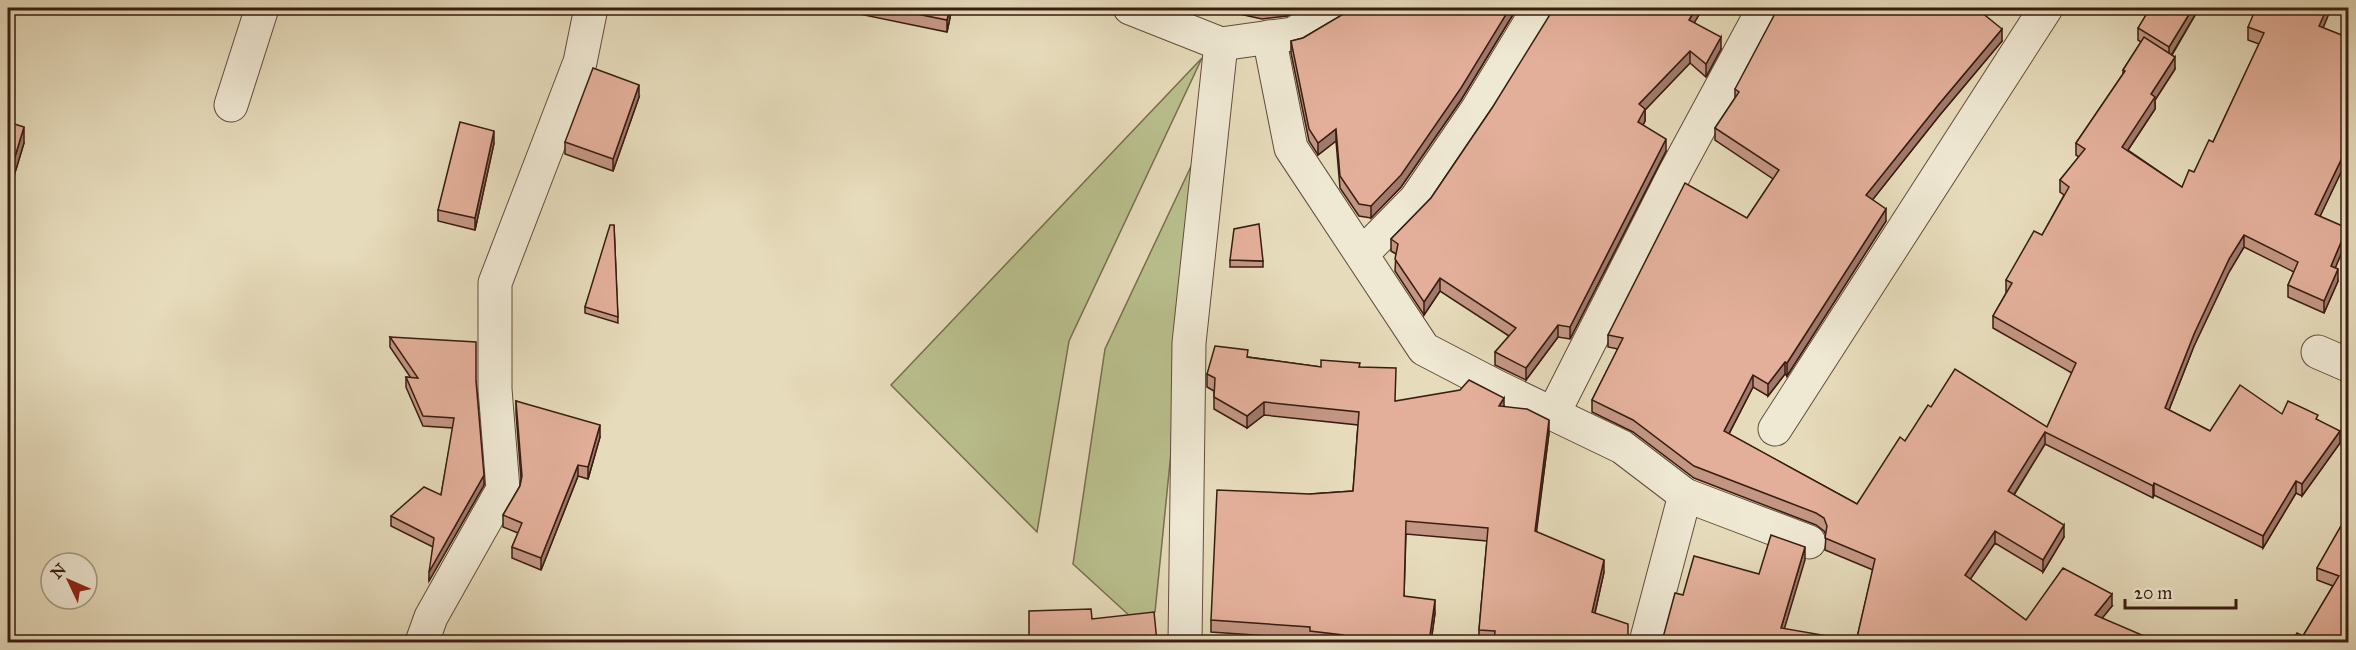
<svg xmlns="http://www.w3.org/2000/svg" width="2356" height="650" font-family="'IM FELL Great Primer',serif">
  <style>
    .green { fill: #b9bf8d; stroke: #786e4e; stroke-width: 1.5 }
    .lines { fill: none; stroke-linecap: round; stroke-linejoin: round }
    .minor-casing { stroke: #644c3b; stroke-width: 35 }
    .minor { stroke: #efe8d3; stroke-width: 33 }
    .wall { fill: #c39684; stroke: #381d10; stroke-width: 1.5 }
    .shaded-wall { fill: #9f7a6c; stroke: #381d10; stroke-width: 1.5 }
    .building { fill: #e3af9a; stroke: #381d10; stroke-width: 1.5 }
  </style>
  <rect width="100%" height="100%" fill="#e6dbbb"/>
  <filter id="stains"><feTurbulence type="fractalNoise" baseFrequency=".00333" numOctaves="4"/><feColorMatrix values="0 0 0 0 .2 0 0 0 0 .09 0 0 0 0 .02 0 0 0 .5 -.17"/></filter>
  <radialGradient id="worn" r=".72"><stop offset=".6" stop-color="#630" stop-opacity="0"/><stop offset="1" stop-color="#630" stop-opacity=".3"/></radialGradient>
  <!-- green -->
  <g class="green">
    <path d="M1202,58L1069,341L1037,532L891,385Z"/>
    <path d="M1202,143L1155,612L1132,618L1073,564L1105,349Z"/>
  </g>
  <g class="lines">
    <defs>
      <g id="minor">
        <path d="M1130,8L1221,44L1293,34L1337,8"/>
        <path d="M1269,37L1291,148L1424,349L1497,387L1622,447L1685,495L1809,542"/>
        <path d="M231,105L262,8"/>
        <path d="M1362,254L1416,199L1477,110L1539,8"/>
        <path d="M2318,352L2348,365"/>
        <path d="M1553,414L1676,171L1764,8"/>
        <path d="M1775,429L2046,8"/>
        <path d="M422,642L431,617L503,489L495,389V283L580,62L591,8"/>
        <path d="M1185,642L1189,343L1221,44"/>
        <path d="M1646,642L1685,495"/>
      </g>
    </defs>
    <!-- minor casing -->
    <use href="#minor" class="minor-casing"/>
    <!-- minor -->
    <use href="#minor" class="minor"/>
  </g>
  <!-- wall -->
  <g class="wall">
    <path d="M859,8H952L947,32L859,14Z"/>
    <path d="M1212,8H1301L1287,16L1262,19Z"/>
    <path d="M1351,8H1517L1461,100L1401,187L1371,218L1359,216L1340,188L1336,141L1318,155L1309,141L1291,53V41L1303,38L1347,12Z"/>
    <path d="M2198,8V10L2172,55L2175,69L2155,100V109L2128,150L2182,187L2194,172L2213,142L2259,44L2248,40V27L2331,8L2323,28L2349,38V171L2343,168L2320,216L2347,240L2335,268L2338,281L2324,313L2288,297V285L2294,272L2244,247L2229,272L2194,346L2169,410L2210,431L2282,414L2318,420L2340,443L2302,496L2296,493L2263,548L2154,495L2153,498L2045,444L2014,495L2064,537L2043,572L1995,543L1970,579L2026,620L2112,606L2102,618L1856,642L1873,570L1825,550L1826,535L1824,531L1816,525L1694,478L1633,432L1592,412V400L1618,349L1608,347V335L1747,218L1773,179L1715,140V128L1735,98V89L1978,9L2002,41L1939,116L1872,200L1886,221L1787,376L1785,374L1768,396L1753,387L1729,434L1857,504L1931,407L2047,427L2072,373L1993,328V316L2006,293V280L2042,235L2064,195L2060,192V180L2079,157L2076,155V143L2123,74V70L2141,42L2138,40V28Z"/>
    <path d="M1694,23L1721,49L1706,77L1690,63L1645,110V121L1643,125L1666,151L1570,339L1558,337L1526,380L1495,365V352L1509,336L1440,291L1424,315L1395,271L1396,254L1391,251V239L1431,198L1492,108Z"/>
    <path d="M639,97L613,171L565,154V142Z"/>
    <path d="M8,122L24,143L10,189L8,188Z"/>
    <path d="M494,143L475,230L438,221V210Z"/>
    <path d="M614,225L618,323L585,313V307Z"/>
    <path d="M1230,260L1263,261V267H1230Z"/>
    <path d="M390,337L476,381L484,485L429,581L433,547L391,526V516L441,495L453,428L423,426L406,387V377L411,378L390,347Z"/>
    <path d="M1248,357L1321,367H1360L1395,401L1504,406L1549,433L1536,532L1604,572L1595,613L1628,635L1633,642H1479V630L1487,541L1406,534L1404,596L1435,613L1431,642H1310V639L1211,632V620L1310,494L1353,491L1358,425L1264,415L1247,428L1214,409V391L1207,387V374Z"/>
    <path d="M516,401L600,437L588,479L578,476L541,570L512,558V547L518,533L503,527V515L520,486L521,479L516,413Z"/>
    <path d="M2349,512V641L2348,642L2303,636L2333,586L2317,580V568Z"/>
  </g>
  <!-- shaded-wall -->
  <g class="shaded-wall">
    <path d="M950,8H952L947,32V20Z"/>
    <path d="M1287,8H1301L1287,16Z"/>
    <path d="M1510,8H1517L1461,100L1401,187L1371,218V206Z"/>
    <path d="M1696,8H1703L1689,32V20Z"/>
    <path d="M2193,8H2198V10L2169,59V47Z"/>
    <path d="M2327,8H2331L2319,38V26Z"/>
    <path d="M2002,29V41L1939,116L1866,208V195L1939,104Z"/>
    <path d="M1721,37V49L1706,77V64Z"/>
    <path d="M1690,51V63L1645,110V121L1638,134L1639,104Z"/>
    <path d="M2175,57V69L2155,100V109L2122,159V147L2151,94Z"/>
    <path d="M639,85V97L613,171V159Z"/>
    <path d="M24,127V143L10,189V173Z"/>
    <path d="M1336,129V141L1318,155V143Z"/>
    <path d="M494,131V143L475,230V218Z"/>
    <path d="M1666,139V151L1570,339V327Z"/>
    <path d="M2343,156V168L2315,227V214Z"/>
    <path d="M1886,209V221L1787,376V363Z"/>
    <path d="M2347,228V240L2331,278V266Z"/>
    <path d="M2244,235V247L2229,272L2194,346L2165,420V408L2194,334L2229,259Z"/>
    <path d="M2338,269V281L2324,313V301Z"/>
    <path d="M1440,278V291L1424,315V302Z"/>
    <path d="M1558,325V337L1526,380V368Z"/>
    <path d="M1785,362V374L1768,396V384Z"/>
    <path d="M1753,375V387L1724,443V431Z"/>
    <path d="M1504,398V411L1499,406Z"/>
    <path d="M1264,402V415L1247,428V416Z"/>
    <path d="M1549,420V433L1535,544V531Z"/>
    <path d="M600,425V437L588,479V467Z"/>
    <path d="M2340,431V443L2302,496V484Z"/>
    <path d="M2045,432V444L2008,504V491Z"/>
    <path d="M578,465V476L541,570V558Z"/>
    <path d="M484,475V485L429,581V572Z"/>
    <path d="M2296,481V493L2263,548V536Z"/>
    <path d="M2154,483V495L2153,498V486Z"/>
    <path d="M2064,525V537L2043,572V560Z"/>
    <path d="M1995,531V543L1965,587V575Z"/>
    <path d="M1805,547V560L1781,640V628Z"/>
    <path d="M1604,560V572L1592,625V612Z"/>
    <path d="M2112,594V606L2095,627V615Z"/>
    <path d="M1435,600V613L1431,642H1429Z"/>
    <path d="M2349,629V641L2348,642H2340Z"/>
  </g>
  <!-- building -->
  <g class="building">
    <path d="M887,8H950L947,20Z"/>
    <path d="M1351,8H1510L1461,88L1401,175L1371,206L1359,204L1340,176L1336,129L1318,143L1309,129L1291,41L1303,38L1347,12Z"/>
    <path d="M1554,8H1696L1689,20L1721,37L1706,64L1690,51L1639,104L1645,109L1638,122L1666,139L1570,327L1558,325L1526,368L1495,352L1516,328L1440,278L1424,302L1395,259L1398,244L1391,239L1431,198L1492,108Z"/>
    <path d="M1778,8H1976L2002,29L1939,104L1866,195L1886,209L1787,363L1785,362L1768,384L1753,375L1724,431L1857,504L1900,437L1905,441L1928,405L1931,407L1955,369L2047,427L2076,363L1993,316L2012,283L2006,280L2034,231L2042,235L2069,187L2060,180L2085,149L2076,143L2125,71L2123,70L2144,37L2175,57L2151,94L2155,97L2122,147L2182,187L2189,170L2194,172L2209,140L2213,142L2264,33L2248,27L2256,8H2327L2319,26L2349,38V158L2343,156L2315,214L2347,228L2331,266L2338,269L2324,301L2288,285L2298,262L2244,235L2229,259L2194,334L2165,408L2210,431L2240,385L2282,414L2288,401L2318,415L2316,419L2340,431L2302,484L2296,481L2263,536L2154,483L2153,486L2045,432L2008,491L2064,525L2043,560L1995,531L1965,575L2026,620L2063,568L2112,594L2095,615L2158,642H1856L1875,559L1825,538L1827,526L1824,518L1816,513L1694,466L1633,420L1592,400L1623,338L1608,335L1685,183L1747,218L1779,170L1715,128L1739,92L1735,89Z"/>
    <path d="M2150,8H2193L2169,47L2138,28Z"/>
    <path d="M593,68L639,85L613,159L565,142Z"/>
    <path d="M8,122L24,127L10,173L8,172Z"/>
    <path d="M460,122L494,131L475,218L438,210Z"/>
    <path d="M1259,224L1263,261L1230,260L1234,229Z"/>
    <path d="M610,225H614L618,317L585,307Z"/>
    <path d="M390,337L476,342V381L484,475L429,572L434,538L391,516L424,487L441,495L454,418L423,416L406,377L418,378Z"/>
    <path d="M1215,346L1248,350L1247,357L1321,367V360L1360,363L1359,367L1396,368L1395,401L1460,390L1469,380L1504,398L1499,406L1527,409L1549,420L1535,531L1604,560L1592,612L1628,624V635L1633,642H1494L1495,631L1479,630L1488,528L1406,521L1404,596L1435,600L1429,642H1342L1343,635L1310,631V627L1211,620L1217,490L1310,494L1353,491L1359,412L1264,402L1247,416L1214,397L1215,378L1207,374Z"/>
    <path d="M516,401L600,425L588,467L578,465L541,558L512,547L522,523L503,515L520,486L522,476Z"/>
    <path d="M2349,512V629L2340,642H2292L2297,633L2303,636L2339,576L2317,568Z"/>
    <path d="M1771,535L1805,547L1781,628L1851,640L1850,642H1659L1664,634L1675,593L1683,595L1694,556L1759,574Z"/>
    <path d="M1091,609L1092,619L1154,612L1157,642H1029V611Z"/>
  </g>
  <!-- margin -->
  <rect width="2356" height="650" fill="none" stroke="#e6dbbb" stroke-width="30"/>
  <rect x="9" y="9" width="2338" height="632" fill="none" stroke="#381d10" stroke-width="3"/>
  <rect x="15" y="15" width="2326" height="620" fill="none" stroke="#381d10" stroke-width="1.5"/>
  <!-- north arrow -->
  <g transform="translate(69 581) rotate(314)"><circle r="28" fill="#efe8d3" stroke="#a69785" stroke-width="1.5"/>
  <path d="M0-4.5L10 22L0 15L-10 22Z" fill="#8f2418"/>
  <text y="-9" font-size="16" font-weight="bold" text-anchor="middle" fill="#381d10">N</text>
  </g>
  <!-- scale -->
  <path d="M2125 599v9h111v-9" fill="none" stroke="#381d10" stroke-width="3"/>
  <text x="2134" y="599" font-size="18" fill="#381d10" stroke="#efe8d3" stroke-width="4.5" paint-order="stroke">20 m</text>
  <rect width="100%" height="100%" filter="url(#stains)"/>
  <rect width="100%" height="100%" fill="url(#worn)"/>
</svg>
